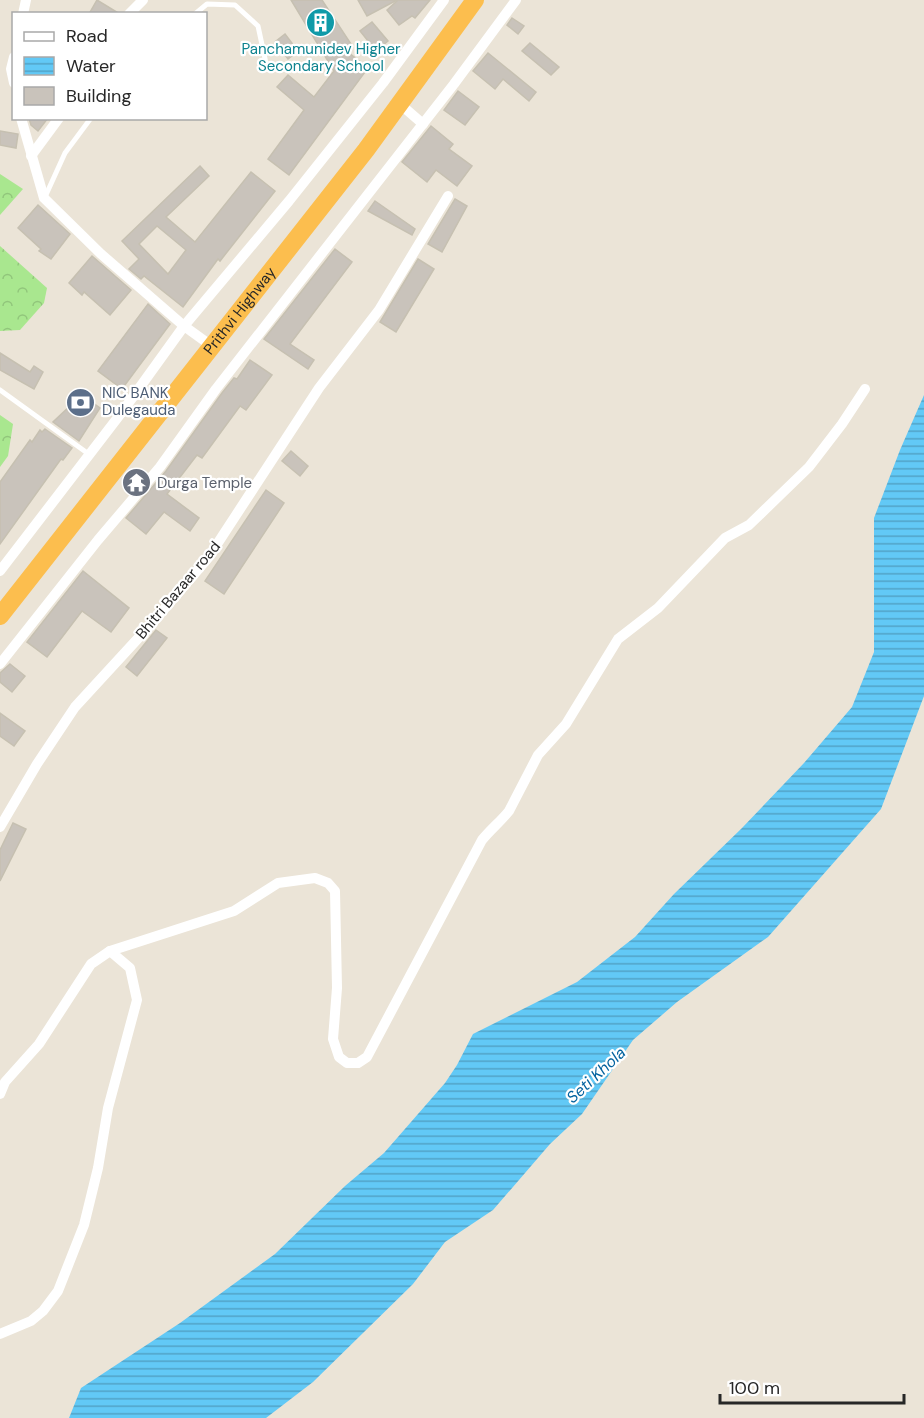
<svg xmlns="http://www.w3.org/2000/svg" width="924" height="1418" font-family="'DM Sans',sans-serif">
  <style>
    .forest { fill: url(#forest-crowns) }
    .water { fill: url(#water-rules) }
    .building { fill: #c9c3bb; stroke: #c6c0b1; stroke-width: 1.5; fill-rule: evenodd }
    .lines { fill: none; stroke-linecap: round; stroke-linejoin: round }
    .service { stroke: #fff; stroke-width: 5 }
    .minor { stroke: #fff; stroke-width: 10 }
    .trunk { stroke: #fcbe4e; stroke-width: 18 }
    .labels { text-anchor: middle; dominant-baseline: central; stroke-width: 4.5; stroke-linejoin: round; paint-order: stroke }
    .culture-label { font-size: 15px; fill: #0d838f; stroke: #fff }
    .street-label { font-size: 15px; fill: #272727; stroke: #fff }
    .service-label { font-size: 15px; fill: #4e5e75; stroke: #fff; text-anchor: start }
    .worship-label { font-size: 15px; fill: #5b616d; stroke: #fff; text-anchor: start }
    .water-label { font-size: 16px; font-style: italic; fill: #04639f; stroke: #fff }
  </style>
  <defs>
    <pattern id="forest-crowns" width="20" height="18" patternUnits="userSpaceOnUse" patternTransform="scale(1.5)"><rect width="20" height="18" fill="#a9e78f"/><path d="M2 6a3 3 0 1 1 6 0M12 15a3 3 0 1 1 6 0" fill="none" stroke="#91c67b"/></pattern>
    <pattern id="water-rules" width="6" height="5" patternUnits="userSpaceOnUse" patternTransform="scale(1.5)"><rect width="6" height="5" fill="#62c9f6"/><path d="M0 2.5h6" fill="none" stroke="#51a3c7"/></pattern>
  </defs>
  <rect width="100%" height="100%" fill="#ebe4d7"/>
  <!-- forest -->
  <g class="forest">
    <path d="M0,174L23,189L0,215Z"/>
    <path d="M0,246L47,288L44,303L20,330L0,331Z"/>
    <path d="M0,415L13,424L8,456L0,467Z"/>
  </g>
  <!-- water -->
  <path class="water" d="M924,395V696L881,809L768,937L677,1002L633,1040L582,1114L550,1144L493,1210L445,1242L413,1284L313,1382L266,1418H69L81,1388L180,1323L275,1254L345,1186L384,1153L445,1083L457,1065L473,1034L577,982L635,937L674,894L742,828L804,763L852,707L874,652V518L900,450Z"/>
  <!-- building -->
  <g class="building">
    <path d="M97,0L120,14H89Z"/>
    <path d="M291,0H322L351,44L344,49L368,68L289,175L268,159L304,110L277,87L288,75L314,97L334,71Z"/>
    <path d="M358,0H397L367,16Z"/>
    <path d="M398,0H430L415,18L412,16L399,25L387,10Z"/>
    <path d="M512,18L524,26L518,34L507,25Z"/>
    <path d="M372,22L388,41L376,51L360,31Z"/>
    <path d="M285,34L298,51L288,59L275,42Z"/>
    <path d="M530,43L559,67L551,75L522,51Z"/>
    <path d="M488,53L536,92L529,101L503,79L495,89L473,71Z"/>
    <path d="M458,91L479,107L465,125L444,110Z"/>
    <path d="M29,118H48L38,131L31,125Z"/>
    <path d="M431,126L453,144L449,149L472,166L457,186L436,170L427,182L402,162Z"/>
    <path d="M0,131L18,134L16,148L0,145Z"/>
    <path d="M200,166L209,176L166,217L195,242L251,172L275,191L220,261L218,259L183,307L144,276L141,279L129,269L139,259L122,241ZM157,226L186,250L168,274L139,244Z"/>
    <path d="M455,199L467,206L442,252L428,244Z"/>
    <path d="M375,201L415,229L412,235L368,211Z"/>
    <path d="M38,205L70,234L51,259L39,251L41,249L18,228Z"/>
    <path d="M335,249L352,262L290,344L314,360L308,369L264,339Z"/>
    <path d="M92,256L131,290L110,315L84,292L82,295L69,283Z"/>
    <path d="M418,259L434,269L396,332L380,322Z"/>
    <path d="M148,304L170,324L122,389L98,371Z"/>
    <path d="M0,353L30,372L34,366L43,372L34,389L0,370Z"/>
    <path d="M250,360L272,375L246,410L240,406L202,458L197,455L167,494L199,518L190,531L164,512L146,534L126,518L166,471L222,393L234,378L237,379Z"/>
    <path d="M76,391L100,408L79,441L53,422L72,404L69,402Z"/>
    <path d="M45,429L72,448L63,460L61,459L0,544V482L30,440L32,442L40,430L42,432Z"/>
    <path d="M291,451L308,466L300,476L282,461Z"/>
    <path d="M134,474L140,478L133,488L129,486Z"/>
    <path d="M266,490L284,503L224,594L205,581Z"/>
    <path d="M83,571L129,608L111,632L82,611L47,657L27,642Z"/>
    <path d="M156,630L167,638L137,676L126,667Z"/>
    <path d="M10,664L25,676L12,692L0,682V673Z"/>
    <path d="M0,713L25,731L14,746L0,736Z"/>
    <path d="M13,823L26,829L0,881V850Z"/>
  </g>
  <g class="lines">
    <!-- service -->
    <g class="service">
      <path d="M195,14L207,4L235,5L258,26L267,68"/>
      <path d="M45,197L65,153L91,118"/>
      <path d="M0,390L90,455"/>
    </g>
    <!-- minor -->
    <g class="minor">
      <path d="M23,14L26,0"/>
      <path d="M129,14L143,0"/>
      <path d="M14,57L11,69L14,83"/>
      <path d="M400,104L423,124"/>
      <path d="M21,118L44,198L101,254L184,326L213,347"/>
      <path d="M31,156L59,118"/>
      <path d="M0,571L122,412L184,326L289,201L383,83L444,0"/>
      <path d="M0,664L98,540L160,467L216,389L454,84L516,0"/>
      <path d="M0,827L37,764L75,707L154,621L208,558L319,388L379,310L448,196"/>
      <path d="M0,1094L5,1082L39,1044L91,964L110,951"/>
      <path d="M0,1334L31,1321L43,1311L58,1291L84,1225L98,1168L108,1108L137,1000L130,968L110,951L234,911L278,883L315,878L328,883L335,891L337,988L333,1039L339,1057L347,1063H358L367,1057L482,840C491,829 501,821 509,811L538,755L566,724L618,639L658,608L725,538L749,525L809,467L842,424L865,389"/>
    </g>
    <!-- trunk -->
    <path class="trunk" id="s1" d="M0,616L366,150L475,0"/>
  </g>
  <!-- icons -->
  <defs>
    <symbol id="building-disc" viewBox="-11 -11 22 22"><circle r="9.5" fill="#0f9aa8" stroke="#fff"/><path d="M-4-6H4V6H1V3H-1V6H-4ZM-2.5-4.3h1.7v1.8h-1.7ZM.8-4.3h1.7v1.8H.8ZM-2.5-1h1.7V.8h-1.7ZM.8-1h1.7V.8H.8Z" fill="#fff"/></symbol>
    <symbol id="bank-disc" viewBox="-11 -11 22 22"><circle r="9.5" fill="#5c6f8a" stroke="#fff"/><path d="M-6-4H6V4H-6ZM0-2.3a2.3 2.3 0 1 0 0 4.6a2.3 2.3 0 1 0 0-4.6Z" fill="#fff"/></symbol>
    <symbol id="temple-disc" viewBox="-11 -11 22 22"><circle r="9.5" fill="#6b7280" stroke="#fff"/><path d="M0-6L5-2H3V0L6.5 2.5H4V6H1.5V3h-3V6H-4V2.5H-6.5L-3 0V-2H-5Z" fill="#fff"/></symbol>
  </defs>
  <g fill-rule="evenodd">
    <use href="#building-disc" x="304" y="6" width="33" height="33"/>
    <use href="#bank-disc" x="64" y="386" width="33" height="33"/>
    <use href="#temple-disc" x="120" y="466" width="33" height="33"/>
  </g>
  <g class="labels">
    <!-- culture labels -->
    <g class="culture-label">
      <text x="321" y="49">Panchamunidev Higher<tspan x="321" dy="17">Secondary School</tspan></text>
    </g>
    <!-- street labels -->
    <g class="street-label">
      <text stroke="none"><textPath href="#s1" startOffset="388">Prithvi Highway</textPath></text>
      <text transform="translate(178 590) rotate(-50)">Bhitri Bazaar road</text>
    </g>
    <!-- service labels -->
    <g class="service-label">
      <text x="102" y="393">NIC BANK<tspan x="102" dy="17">Dulegauda</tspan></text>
    </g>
    <!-- worship labels -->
    <g class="worship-label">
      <text x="157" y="483">Durga Temple</text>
    </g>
    <!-- water labels -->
    <g class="water-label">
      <text transform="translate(596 1075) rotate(-43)">Seti Khola</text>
    </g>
  </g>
  <!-- legend -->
  <rect x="12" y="12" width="195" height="108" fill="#ffffff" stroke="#a9a9a9" stroke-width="1.5"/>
  <rect x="24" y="32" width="30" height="9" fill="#ffffff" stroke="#a9a9a9" stroke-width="1.5"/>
  <text x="66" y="42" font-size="18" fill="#272727">Road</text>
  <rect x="24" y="57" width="30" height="18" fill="url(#water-rules)" stroke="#a9a9a9" stroke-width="1.5"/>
  <text x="66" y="72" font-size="18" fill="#272727">Water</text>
  <rect x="24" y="87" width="30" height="18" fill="#c9c3bb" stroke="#a9a9a9" stroke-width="1.5"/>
  <text x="66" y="102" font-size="18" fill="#272727">Building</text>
  <!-- scale -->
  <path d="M720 1394v9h184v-9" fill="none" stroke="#272727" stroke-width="3"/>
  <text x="729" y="1394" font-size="18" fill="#272727" stroke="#ffffff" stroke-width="4.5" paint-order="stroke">100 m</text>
</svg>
